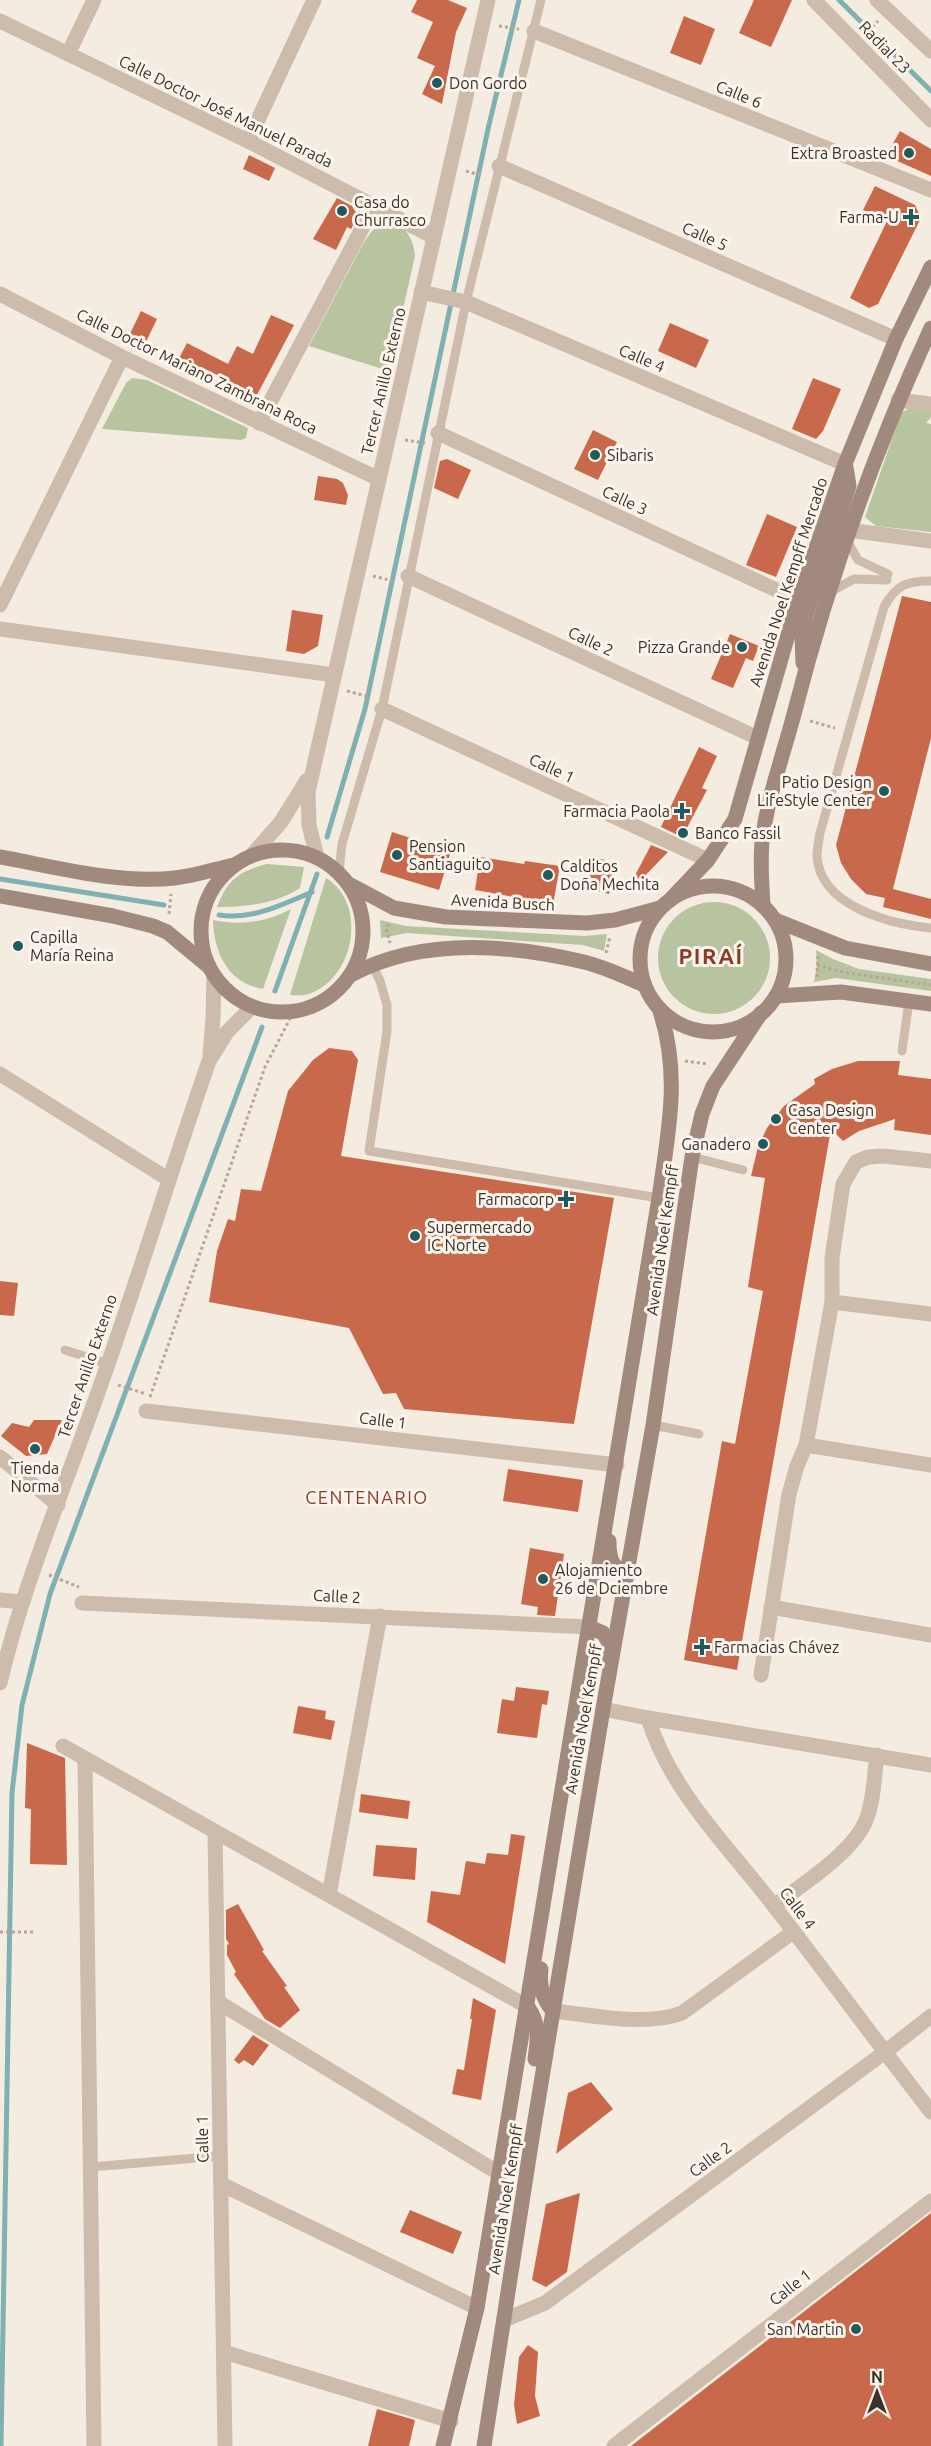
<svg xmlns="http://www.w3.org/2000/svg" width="931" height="2446" font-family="Ubuntu,sans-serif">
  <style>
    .green { fill: #b8c4a0 }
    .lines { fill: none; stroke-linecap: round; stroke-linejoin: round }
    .stream { stroke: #7fb0b2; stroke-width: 5 }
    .building { fill: #c8694b }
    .path { stroke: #b9a596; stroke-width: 3; stroke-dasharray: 3 3; stroke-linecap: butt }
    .service { stroke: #cdbbac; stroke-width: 9 }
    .minor { stroke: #cdbbac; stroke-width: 15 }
    .tertiary { stroke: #cdbbac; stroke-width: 15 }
    .secondary { stroke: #a18a7d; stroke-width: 15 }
    .poi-dot { fill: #1f5a5e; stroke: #fbf5ee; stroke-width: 2 }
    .labels { text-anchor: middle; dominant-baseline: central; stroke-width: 6; stroke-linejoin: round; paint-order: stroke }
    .street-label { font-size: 16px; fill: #3b302b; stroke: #fbf5ee }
    .poi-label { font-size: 16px; fill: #3b302b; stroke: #fbf5ee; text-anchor: start }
    .neighbourhood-label { font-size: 18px; letter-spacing: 1.5px; fill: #8c3b22; stroke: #fbf5ee }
    .district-label { font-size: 22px; font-weight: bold; letter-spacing: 1.5px; fill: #8c3b22; stroke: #fbf5ee }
  </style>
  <rect width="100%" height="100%" fill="#f4ebe1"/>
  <!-- green -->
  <g class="green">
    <path d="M384,222C405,222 413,238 415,256L389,371L309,346L364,242L372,231Z"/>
    <path d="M132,378L147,380L248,428L246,438L241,440L102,429L126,383Z"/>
    <path d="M913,406L931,409V417L926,423L931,424V532L876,526L865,517L901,413Z"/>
    <path d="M267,864L304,867L300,888C276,904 245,907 217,907C227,880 239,871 267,864Z"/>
    <path d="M326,878C368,904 355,978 309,994C304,996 296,995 290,995Z"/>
    <circle cx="714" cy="958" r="56"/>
    <path d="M291,909L263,989C228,983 214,953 213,920C241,926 267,922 291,909Z"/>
    <path d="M380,920L406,926L585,936L607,934L604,951L583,945L407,933L381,938Z"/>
    <path d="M816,950L833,959L859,969L931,979V991L836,978L814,982L817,965Z"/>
  </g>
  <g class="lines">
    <!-- stream -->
    <g class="stream">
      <path d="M839,0L931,91"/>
      <path d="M327,837L365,709L488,129L519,0"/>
      <path d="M0,879L164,905"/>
      <path d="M219,915C253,920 281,905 312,892"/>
      <path d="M275,991L317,874"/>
      <path d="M1,2446L12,1793L22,1705L50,1594L262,1027"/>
    </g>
  </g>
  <!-- building -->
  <g class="building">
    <path d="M417,0H448L467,8L456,32L442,104L422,94L435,66L417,58L433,22L411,12Z"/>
    <path d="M754,0H792L771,47L739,33Z"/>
    <path d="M684,16L715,29L701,65L670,53Z"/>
    <path d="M900,131L931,149V176L886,156Z"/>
    <path d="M249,155L275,168L269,181L243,169Z"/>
    <path d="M875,186L915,205L921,218L878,304L869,308L850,298L887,221L863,210Z"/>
    <path d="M337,198L352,206L358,216L351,229L347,227L336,250L313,239Z"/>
    <path d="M141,311L157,319L141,352L125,344Z"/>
    <path d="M271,315L294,325L257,395L203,368L198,378L175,366L187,343L228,364L237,346L253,354Z"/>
    <path d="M670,323L709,340L696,368L658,351Z"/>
    <path d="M813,378L841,389L823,431L816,439L792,429Z"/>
    <path d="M593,430L617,442L598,480L574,469Z"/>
    <path d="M447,459L471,470L458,499L434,488L440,461Z"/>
    <path d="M318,476L337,479L343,483L348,495L346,505L314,500Z"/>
    <path d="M767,514L797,527L776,577L746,565Z"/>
    <path d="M902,596L931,602V738L893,889L931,899V919L883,907L885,898L866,894L851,879L841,863L836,845Z"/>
    <path d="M292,610L323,615L318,646L304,654L286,651Z"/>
    <path d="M730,634L759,646L753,661L746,658L733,688L711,679Z"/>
    <path d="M699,747L717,756L702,788L707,790L682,837L661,827Z"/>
    <path d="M392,832L451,851L439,890L380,872Z"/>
    <path d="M651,845L668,852L633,888L630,885Z"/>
    <path d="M480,857L524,864L525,861L560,866L553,904L475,890Z"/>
    <path d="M593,857L617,863L609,894L585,888Z"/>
    <path d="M329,1048L352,1051L358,1060L341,1156L614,1198L574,1424L404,1409L396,1393L383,1394L349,1328L209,1302L217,1251L228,1219L235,1221L241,1189L261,1191L288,1091L313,1060Z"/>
    <path d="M858,1061H900L898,1075L931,1079V1135L894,1130L895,1119L859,1131L843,1141L831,1129L737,1670L684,1660L722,1441L735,1444L763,1291L748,1287L765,1178L751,1176L758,1147L767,1128L784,1106L815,1084L814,1079L832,1069Z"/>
    <path d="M0,1281L18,1283L14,1316L0,1315Z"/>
    <path d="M34,1420H62L47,1454L26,1456L1,1436L12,1423L29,1427Z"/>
    <path d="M508,1469L583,1480L578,1512L503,1501Z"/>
    <path d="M530,1548L564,1554L555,1616L537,1615L538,1607L521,1604Z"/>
    <path d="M516,1687L549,1691L547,1705L542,1704L537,1738L497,1733L502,1699L514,1701Z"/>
    <path d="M298,1706L326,1711L325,1719L335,1721L331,1740L293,1733Z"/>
    <path d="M27,1743L65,1758L67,1865L30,1864L31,1809L25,1808Z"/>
    <path d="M361,1794L410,1801L408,1819L359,1812Z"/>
    <path d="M511,1834L525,1836L505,1964L427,1922L431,1891L460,1895L466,1861L485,1864L487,1853L508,1855Z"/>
    <path d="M376,1845L417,1848L415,1880L373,1876Z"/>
    <path d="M238,1904L264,1950L262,1951L287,1986L284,1987L300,2010L280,2028L265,2019L234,1974L236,1972L227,1955V1945L229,1944L226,1939V1910Z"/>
    <path d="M473,1998L496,2010L481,2100L452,2094L457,2069L464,2070L472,2019H470Z"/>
    <path d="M253,2035L269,2045L253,2066L244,2060L239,2064L234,2060Z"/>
    <path d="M591,2082L613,2109L556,2154L568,2093Z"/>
    <path d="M580,2193L567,2272L546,2287L532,2280L546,2204Z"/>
    <path d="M410,2210L462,2232L453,2254L400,2232Z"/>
    <path d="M931,2213V2446H631L806,2310Z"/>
    <path d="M528,2345L538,2352L535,2396L540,2416L517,2424L514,2405L519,2357Z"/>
    <path d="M377,2409L415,2420L409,2446H368Z"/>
  </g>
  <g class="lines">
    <!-- path -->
    <g class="path">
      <path d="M499,26L519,29"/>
      <path d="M868,31L878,21"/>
      <path d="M466,171L483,176"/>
      <path d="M405,440L425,443"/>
      <path d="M373,576L393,581"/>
      <path d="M347,691L370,697"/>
      <path d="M810,721L835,728"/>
      <path d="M169,914L171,894"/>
      <path d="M389,924L386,929L390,943"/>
      <path d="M606,953L610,936"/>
      <path d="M817,965L842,972L931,985"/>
      <path d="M817,977L818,953"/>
      <path d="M685,1061L708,1064"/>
      <path d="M118,1385L146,1394"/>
      <path d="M150,1397L265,1067L294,1011"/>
      <path d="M49,1575L79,1587"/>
      <path d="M0,1932H34"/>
    </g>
    <!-- service -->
    <g class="service">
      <path d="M846,539L858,560L888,574"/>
      <path d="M931,581C906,581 896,585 884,607L820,833C819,840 817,849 817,856C820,907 891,924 931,928"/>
      <path d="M830,592L854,579L887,580"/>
      <path d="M339,872L342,844L382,709L466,302L541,0"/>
      <path d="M372,964L380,981L387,1005V1031L369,1151L659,1198"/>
      <path d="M902,1051L909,1001"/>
      <path d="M692,1157L743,1170"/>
      <path d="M65,1350L108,1364"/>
      <path d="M653,1425L699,1434"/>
      <path d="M91,2167L220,2156"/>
    </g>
    <!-- minor -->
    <g class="minor">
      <path d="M0,21L248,141L434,237"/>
      <path d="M534,31L931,190"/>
      <path d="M68,54L94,0"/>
      <path d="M248,141L314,0"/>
      <path d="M499,166L896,339"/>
      <path d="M421,292L466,302L845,464"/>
      <path d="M0,294L122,357L379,479"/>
      <path d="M898,400L931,404"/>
      <path d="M259,423L374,206"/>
      <path d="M438,433L798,600"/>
      <path d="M848,530L931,541"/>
      <path d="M408,576L758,738"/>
      <path d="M0,605L122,357"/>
      <path d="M0,629L334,675"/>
      <path d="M382,709L708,860"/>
      <path d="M0,1074L168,1179"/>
      <path d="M832,1302L931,1314"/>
      <path d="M146,1411L617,1465"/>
      <path d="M806,1445L931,1465"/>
      <path d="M0,1457L58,1505"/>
      <path d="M0,1600L23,1602"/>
      <path d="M82,1603L589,1627"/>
      <path d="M771,1607L931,1635"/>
      <path d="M761,1675L789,1494L797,1466L806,1445L832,1302V1258L843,1184L856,1162L868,1157L883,1156L931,1161"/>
      <path d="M603,1709L648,1718L931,1765"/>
      <path d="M648,1718C670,1791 729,1847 774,1906C827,1974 878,2044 931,2112"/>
      <path d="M63,1746L528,2007"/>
      <path d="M85,1759L94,2446"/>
      <path d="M215,1832L225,2446"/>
      <path d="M329,1895L380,1616"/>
      <path d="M774,1906C801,1885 854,1852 866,1820C874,1801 874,1776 877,1755"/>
      <path d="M218,2002L500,2174"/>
      <path d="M553,2011C593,2015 644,2027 682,2013L793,1932"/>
      <path d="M221,2184L477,2308"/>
      <path d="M504,2320L545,2303L885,2052L931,2016"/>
      <path d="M224,2352L451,2421"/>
      <path d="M614,2446L931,2201"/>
    </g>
    <!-- tertiary -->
    <g class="tertiary">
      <path d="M814,0L931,120"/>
      <path d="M877,0L931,51"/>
      <path d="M252,855L281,822L307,780"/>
      <path d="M317,857L309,825L308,792L488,0"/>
      <path d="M210,1055L213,1018L214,975"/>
      <path d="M0,1683C23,1585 63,1492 96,1398C136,1287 170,1173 209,1061L227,1032L252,1007"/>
    </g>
    <!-- secondary -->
    <g class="secondary">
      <path d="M803,663L802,637L806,615L849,486L846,467"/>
      <circle cx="282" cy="931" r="81"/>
      <path d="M0,857C56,867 117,884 175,878C194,876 215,869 234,865"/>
      <path d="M349,884L394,908L446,917L587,923L615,920L660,908"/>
      <circle cx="713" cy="959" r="73"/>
      <path d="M0,896L113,916L153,926L167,932L208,966"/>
      <path d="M671,899L708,860L735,819L798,600L845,464L896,339L931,267"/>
      <path d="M763,906C762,885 760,864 762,842C767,799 783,756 794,714C828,581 874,452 931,328"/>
      <path d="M775,920L845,948L931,964"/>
      <path d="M351,975C422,937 508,944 584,962C605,967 625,977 644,985"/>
      <path d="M776,996L841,992L931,1004"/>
      <path d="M609,1541C609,1558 611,1566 626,1574"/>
      <path d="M589,1627L603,1633L609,1643L607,1656"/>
      <path d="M541,1969C539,1985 542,1999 553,2011"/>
      <path d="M528,2007C540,2024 538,2039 535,2059"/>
      <path d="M443,2446L477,2308L659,1198C668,1133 681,1076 660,1011"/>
      <path d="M484,2446L532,2138L603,1709L653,1425L692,1157L702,1114L713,1086L761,1013"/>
    </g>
  </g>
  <!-- markers -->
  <g class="poi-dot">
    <circle cx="437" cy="83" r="6"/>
    <circle cx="909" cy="153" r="6"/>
    <circle cx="342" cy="211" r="6"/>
    <path d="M908 208h6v6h6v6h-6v6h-6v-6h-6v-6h6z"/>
    <circle cx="595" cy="455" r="6"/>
    <circle cx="742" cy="647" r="6"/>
    <circle cx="884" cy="791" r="6"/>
    <path d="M679 802h6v6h6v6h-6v6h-6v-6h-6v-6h6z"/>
    <circle cx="683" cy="833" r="6"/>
    <circle cx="397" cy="855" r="6"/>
    <circle cx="548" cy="875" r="6"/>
    <circle cx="18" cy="946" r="6"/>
    <circle cx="776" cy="1119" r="6"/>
    <circle cx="763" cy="1144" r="6"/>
    <path d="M563 1190h6v6h6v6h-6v6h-6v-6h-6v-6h6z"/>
    <circle cx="415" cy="1236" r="6"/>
    <circle cx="35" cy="1449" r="6"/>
    <circle cx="543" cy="1579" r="6"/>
    <path d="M699 1638h6v6h6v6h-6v6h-6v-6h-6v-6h6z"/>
    <circle cx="856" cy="2329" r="6"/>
  </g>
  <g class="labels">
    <!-- street labels -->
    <g class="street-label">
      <text transform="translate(885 47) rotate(46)">Radial 23</text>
      <text transform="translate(739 94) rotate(22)">Calle 6</text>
      <text transform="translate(226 111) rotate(26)">Calle Doctor José Manuel Parada</text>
      <text transform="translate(705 236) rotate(24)">Calle 5</text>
      <text transform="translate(642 358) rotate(23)">Calle 4</text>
      <text transform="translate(197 371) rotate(26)">Calle Doctor Mariano Zambrana Roca</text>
      <text transform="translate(383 381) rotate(-77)">Tercer Anillo Externo</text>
      <text transform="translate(625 500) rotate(25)">Calle 3</text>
      <text transform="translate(788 582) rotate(-72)">Avenida Noel Kempff Mercado</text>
      <text transform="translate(591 641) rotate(25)">Calle 2</text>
      <text transform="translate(552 768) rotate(25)">Calle 1</text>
      <text transform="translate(503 902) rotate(3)">Avenida Busch</text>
      <text transform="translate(662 1240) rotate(-82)">Avenida Noel Kempff</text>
      <text transform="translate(87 1366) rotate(-71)">Tercer Anillo Externo</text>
      <text transform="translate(383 1420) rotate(7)">Calle 1</text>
      <text transform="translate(337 1596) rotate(3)">Calle 2</text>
      <text transform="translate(583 1719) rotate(-80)">Avenida Noel Kempff</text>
      <text transform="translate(798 1908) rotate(53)">Calle 4</text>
      <text transform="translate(202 2139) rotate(-91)">Calle 1</text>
      <text transform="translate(710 2159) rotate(-36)">Calle 2</text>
      <text transform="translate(505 2199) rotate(-81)">Avenida Noel Kempff</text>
      <text transform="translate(790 2287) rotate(-38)">Calle 1</text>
    </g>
    <!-- poi labels -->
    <g class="poi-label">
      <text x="449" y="83">Don Gordo</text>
      <text x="897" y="153" text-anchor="end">Extra Broasted</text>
      <text x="354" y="202">Casa do<tspan x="354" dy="18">Churrasco</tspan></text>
      <text x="899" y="217" text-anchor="end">Farma-U</text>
      <text x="607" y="455">Sibaris</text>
      <text x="730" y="647" text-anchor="end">Pizza Grande</text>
      <text x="872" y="782" text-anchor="end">Patio Design<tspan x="872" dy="18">LifeStyle Center</tspan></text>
      <text x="670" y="811" text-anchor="end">Farmacia Paola</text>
      <text x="695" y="833">Banco Fassil</text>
      <text x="409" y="846">Pension<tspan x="409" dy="18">Santiaguito</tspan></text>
      <text x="560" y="866">Calditos<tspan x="560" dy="18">Doña Mechita</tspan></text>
      <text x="30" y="937">Capilla<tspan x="30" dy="18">María Reina</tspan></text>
      <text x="788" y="1110">Casa Design<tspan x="788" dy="18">Center</tspan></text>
      <text x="751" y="1144" text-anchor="end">Ganadero</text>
      <text x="554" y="1199" text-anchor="end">Farmacorp</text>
      <text x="427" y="1227">Supermercado<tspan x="427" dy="18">IC Norte</tspan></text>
      <text x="35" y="1468" text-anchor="middle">Tienda<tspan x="35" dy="18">Norma</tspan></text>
      <text x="555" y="1570">Alojamiento<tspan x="555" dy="18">26 de Dciembre</tspan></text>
      <text x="714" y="1647">Farmacias Chávez</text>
      <text x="844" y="2329" text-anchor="end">San Martin</text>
    </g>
    <!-- neighbourhood labels -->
    <g class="neighbourhood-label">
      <text x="367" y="1497">CENTENARIO</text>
    </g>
    <!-- district labels -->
    <g class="district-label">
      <text x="711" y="955">PIRAÍ</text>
    </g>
  </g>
  <!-- north arrow -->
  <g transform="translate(877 2392)" stroke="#fbf5ee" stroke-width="4.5" paint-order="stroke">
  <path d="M0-4.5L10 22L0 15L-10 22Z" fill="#3b302b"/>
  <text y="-9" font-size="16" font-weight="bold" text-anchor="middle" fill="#3b302b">N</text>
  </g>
</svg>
